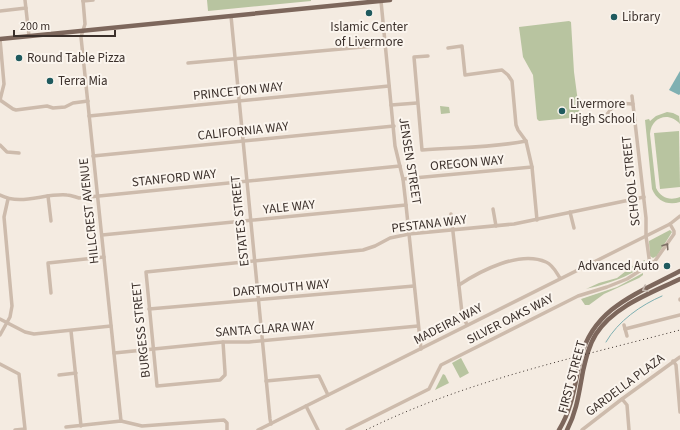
<svg xmlns="http://www.w3.org/2000/svg" width="680" height="430" font-family="'Source Sans 3',sans-serif">
  <style>
    .green { fill: #b8c4a0 }
    .water { fill: #7fb0b2 }
    .lines { fill: none; stroke-linecap: round; stroke-linejoin: round }
    .stream { stroke: #7fb0b2; stroke-width: 1 }
    .minor { stroke: #cdbbac; stroke-width: 3.5 }
    .major { stroke: #7d675c; stroke-width: 4.5 }
    .rail { stroke: #3b302b; stroke-width: 1; stroke-dasharray: 1 3; stroke-linecap: butt }
    .oneway { stroke: #7d6f65 }
    .oneway2 { stroke: #c2b5ac }
    .poi-dot { fill: #1f5a5e; stroke: #fbf5ee; stroke-width: 1.5 }
    .labels { text-anchor: middle; dominant-baseline: central; stroke-width: 4; stroke-linejoin: round; paint-order: stroke }
    .poi-label { font-size: 13px; fill: #3b302b; stroke: #fbf5ee; text-anchor: start }
    .street-label { font-size: 13px; fill: #3b302b; stroke: #fbf5ee }
  </style>
  <rect width="100%" height="100%" fill="#f4ebe1"/>
  <!-- green -->
  <g class="green">
    <path d="M207,0H311V1L208,11Z"/>
    <path d="M569,21L571,22L574,72L580,117L539,121L537,119L533,75L523,57L519,27Z"/>
    <path d="M440,106L449,107L450,113L441,114Z"/>
    <path d="M667,112L673,113L679,116L680,124C669,111 651,117 650,134L656,188C661,198 670,201 680,197V202C668,206 657,201 652,189L645,120L649,119L650,121L656,116Z"/>
    <path d="M679,131L680,187L660,189L654,133Z"/>
    <path d="M670,230L672,232L657,256L653,258L650,256L649,241Z"/>
    <path d="M645,260C643,274 599,286 586,289L599,283L617,278L635,264Z"/>
    <path d="M643,273V275L639,278L604,294L589,305H585L581,299L617,287Z"/>
    <path d="M461,358L469,373L460,378L452,363Z"/>
    <path d="M443,374L445,375L449,383L435,390Z"/>
  </g>
  <!-- water -->
  <path class="water" d="M680,71V94L679,95L669,90Z"/>
  <g class="lines">
    <!-- stream -->
    <path class="stream" d="M606,342C618,321 641,305 662,296"/>
    <!-- minor -->
    <g class="minor">
      <path d="M25,0L29,36"/>
      <path d="M83,0L85,24L81,37L121,421"/>
      <path d="M83,1L93,0"/>
      <path d="M381,1L395,146L403,179L406,205L421,349"/>
      <path d="M0,11L26,8"/>
      <path d="M231,16C243,150 256,284 270,419L271,424"/>
      <path d="M448,48L462,46L465,75L502,70L508,75L512,81L516,125L518,130L526,141"/>
      <path d="M428,56L414,57L422,150C457,147 492,148 526,141L532,167L537,220"/>
      <path d="M188,63L385,45"/>
      <path d="M632,96L646,218V236L650,265"/>
      <path d="M0,100L13,109L16,110L47,106L53,108L65,107L73,103L88,101"/>
      <path d="M0,100L4,84L0,39"/>
      <path d="M391,105L417,103"/>
      <path d="M89,116L389,86"/>
      <path d="M600,123L616,103L633,104"/>
      <path d="M0,145L7,152L19,153"/>
      <path d="M93,156L394,126"/>
      <path d="M403,179L532,167"/>
      <path d="M0,195C21,206 44,193 67,195C71,195 75,197 79,198L400,166"/>
      <path d="M48,196L51,221"/>
      <path d="M493,209L496,226"/>
      <path d="M570,212L574,228"/>
      <path d="M451,214L462,313L467,325"/>
      <path d="M102,235L406,205"/>
      <path d="M459,285C480,271 520,250 546,262C553,265 556,272 560,278"/>
      <path d="M51,293L48,263L104,257"/>
      <path d="M680,299V300"/>
      <path d="M149,309L414,286"/>
      <path d="M0,319L25,332L34,334L111,326"/>
      <path d="M624,325L627,336"/>
      <path d="M625,329L680,315"/>
      <path d="M71,331L81,426"/>
      <path d="M0,335L10,317L12,306L4,217L8,199"/>
      <path d="M223,342L225,372V375L220,380L157,386L146,272L363,250L375,246L390,238L409,234L514,224L644,197"/>
      <path d="M114,353L223,342H249L418,326"/>
      <path d="M673,361L676,365L680,412"/>
      <path d="M0,364L19,374L25,429L15,430"/>
      <path d="M59,375L76,373"/>
      <path d="M266,381L319,376L328,395"/>
      <path d="M622,399L627,405L629,430"/>
      <path d="M306,406L318,430"/>
      <path d="M66,427L121,421L142,426L224,420L227,423V430"/>
      <path d="M258,430L670,224L680,216"/>
      <path d="M347,430L429,389L441,365L578,296L607,287L627,279L655,261L674,234V231L670,224"/>
      <path d="M582,430L622,399L680,357"/>
    </g>
    <!-- major -->
    <g class="major">
      <path d="M0,39L390,0"/>
      <path d="M559,430C573,407 575,382 581,357C594,307 639,293 680,271"/>
      <path d="M567,430C577,411 579,392 583,371C586,358 589,345 596,334C614,306 651,293 680,279"/>
    </g>
    <!-- rail -->
    <path class="rail" d="M366,430C465,381 574,358 680,330"/>
  </g>
  <!-- one-way arrows -->
  <defs><path id="oneway-chevron" d="M-2-3.5L2.5 0L-2 3.5" fill="none" stroke-width="1.6" stroke-linecap="round" stroke-linejoin="round"/></defs>
  <use class="oneway" href="#oneway-chevron" transform="translate(666 246) rotate(-56)"/>
  <use class="oneway2" href="#oneway-chevron" transform="translate(645 289) rotate(153)"/>
  <!-- markers -->
  <g class="poi-dot">
    <circle cx="369" cy="13" r="4"/>
    <circle cx="614" cy="17" r="4"/>
    <circle cx="19" cy="58" r="4"/>
    <circle cx="50" cy="81" r="4"/>
    <circle cx="562" cy="111" r="4"/>
    <circle cx="667" cy="266" r="4"/>
  </g>
  <g class="labels">
    <!-- poi labels -->
    <g class="poi-label">
      <text x="622" y="17">Library</text>
      <text x="369" y="27" text-anchor="middle">Islamic Center<tspan x="369" dy="15">of Livermore</tspan></text>
      <text x="27" y="58">Round Table Pizza</text>
      <text x="58" y="81">Terra Mia</text>
      <text x="570" y="104">Livermore<tspan x="570" dy="15">High School</tspan></text>
      <text x="659" y="266" text-anchor="end">Advanced Auto</text>
    </g>
    <!-- street labels -->
    <g class="street-label">
      <text transform="translate(238 91) rotate(-6)">PRINCETON WAY</text>
      <text transform="translate(243 131) rotate(-6)">CALIFORNIA WAY</text>
      <text transform="translate(410 161) rotate(81)">JENSEN STREET</text>
      <text transform="translate(467 163) rotate(-5)">OREGON WAY</text>
      <text transform="translate(174 178) rotate(-6)">STANFORD WAY</text>
      <text transform="translate(631 181) rotate(-96)">SCHOOL STREET</text>
      <text transform="translate(289 207) rotate(-6)">YALE WAY</text>
      <text transform="translate(89 211) rotate(-96)">HILLCREST AVENUE</text>
      <text transform="translate(240 221) rotate(-96)">ESTATES STREET</text>
      <text transform="translate(429 224) rotate(-7)">PESTANA WAY</text>
      <text transform="translate(281 288) rotate(-5)">DARTMOUTH WAY</text>
      <text transform="translate(510 319) rotate(-27)">SILVER OAKS WAY</text>
      <text transform="translate(448 324) rotate(-27)">MADEIRA WAY</text>
      <text transform="translate(265 329) rotate(-4)">SANTA CLARA WAY</text>
      <text transform="translate(141 330) rotate(-96)">BURGESS STREET</text>
      <text transform="translate(572 377) rotate(-75)">FIRST STREET</text>
      <text transform="translate(625 385) rotate(-37)">GARDELLA PLAZA</text>
    </g>
  </g>
  <!-- scale -->
  <path d="M14 30v6h101v-6" fill="none" stroke="#3b302b" stroke-width="2"/>
  <text x="20" y="30" font-size="12" fill="#3b302b" stroke="#fbf5ee" stroke-width="3" paint-order="stroke">200 m</text>
</svg>
